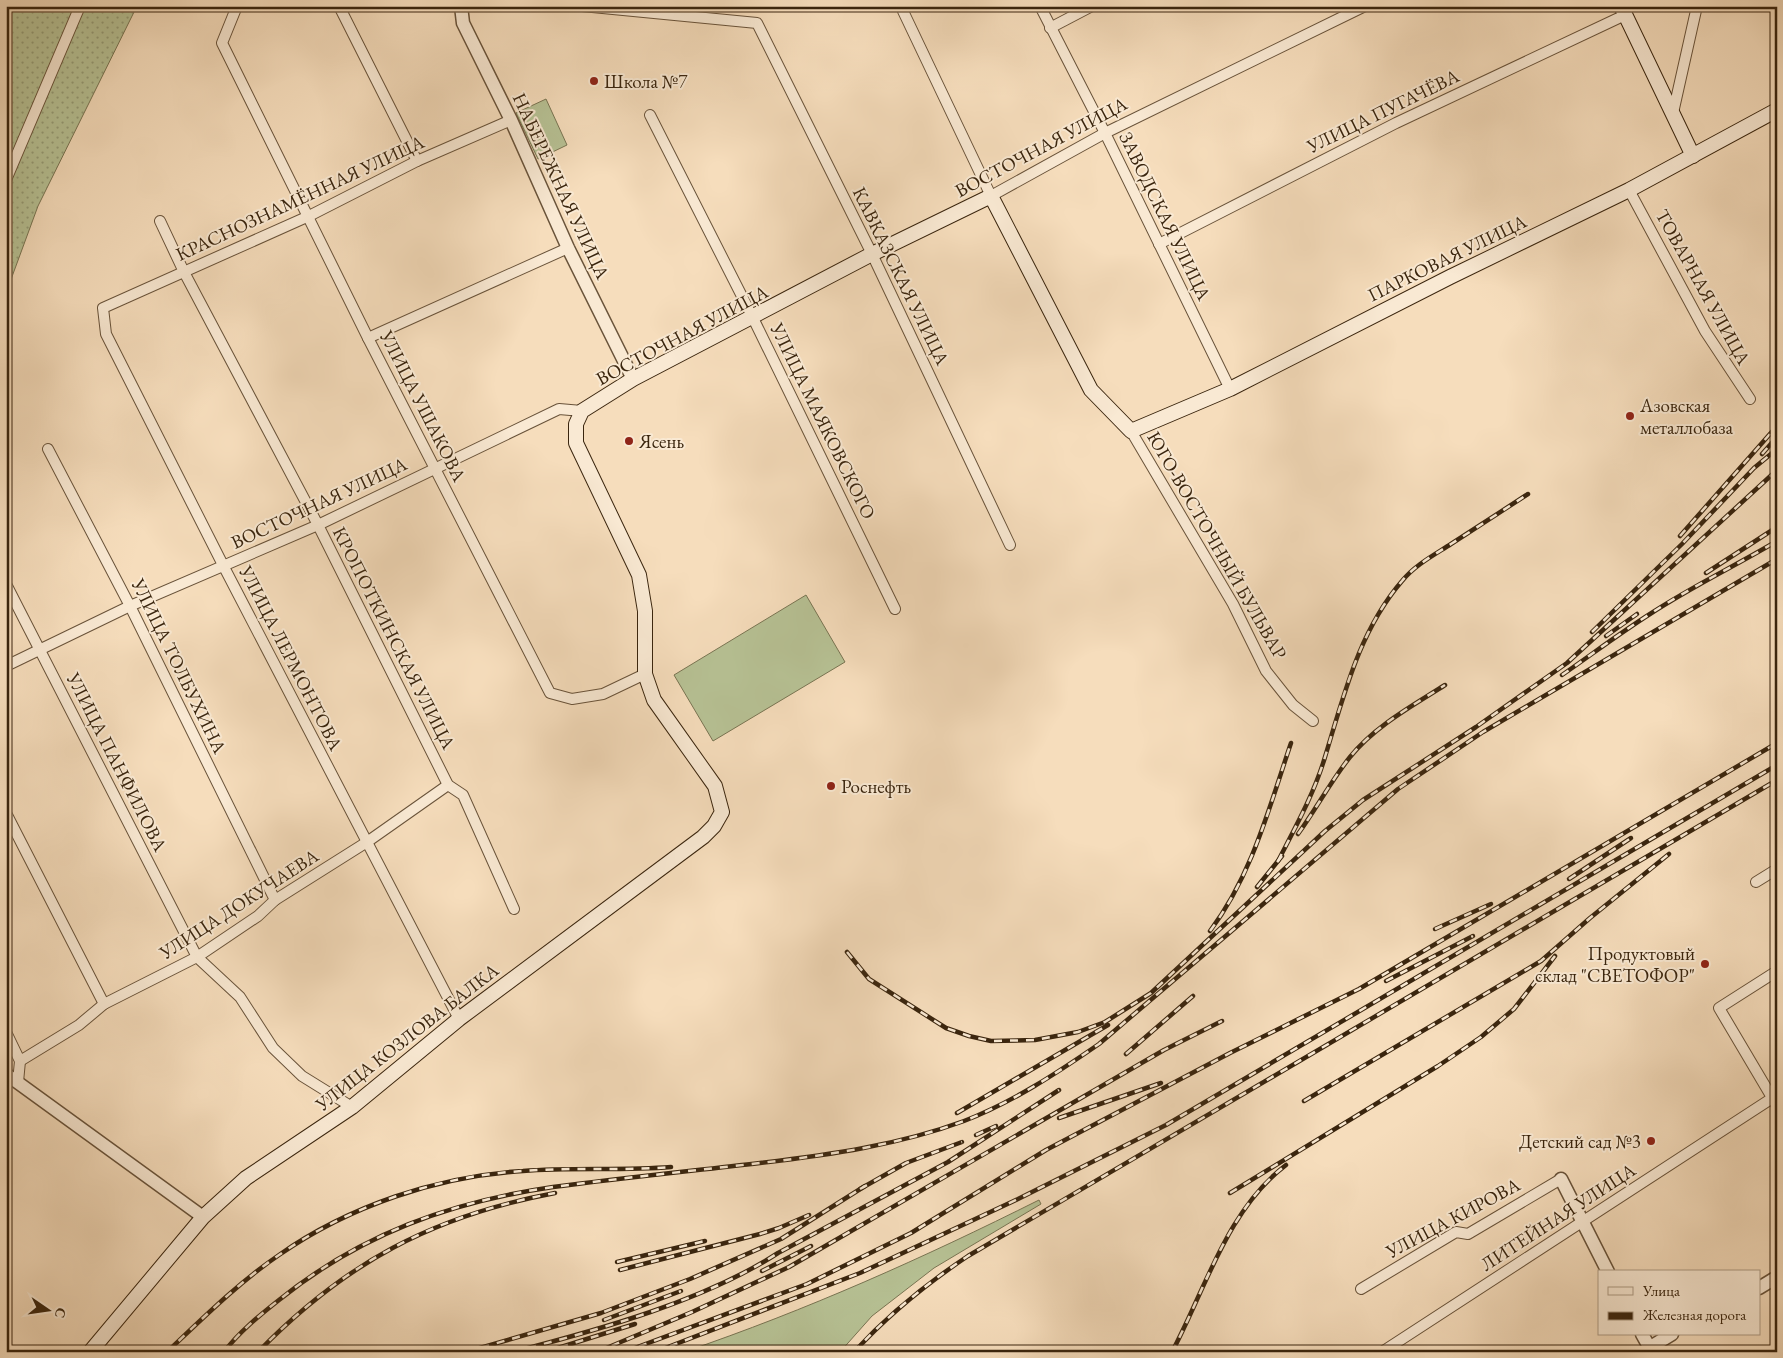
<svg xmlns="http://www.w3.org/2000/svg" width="1783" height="1358" font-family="'EB Garamond',serif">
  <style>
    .grass { fill: #b7c295; stroke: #787452 }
    .garden { fill: url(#garden-dots); stroke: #787452 }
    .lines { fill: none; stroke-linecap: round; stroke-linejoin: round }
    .minor-casing { stroke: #69533a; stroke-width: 12 }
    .tertiary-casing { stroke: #69533a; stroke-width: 15 }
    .secondary-casing { stroke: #3a250e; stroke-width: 16 }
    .minor { stroke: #f9e9d3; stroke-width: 10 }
    .tertiary { stroke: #f9e9d3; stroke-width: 12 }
    .secondary { stroke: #f9e9d3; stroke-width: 14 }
    .rail-casing { stroke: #3a250e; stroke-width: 4.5 }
    .rail { stroke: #f9e9d3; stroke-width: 2.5; stroke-dasharray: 8; stroke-linecap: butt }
    .poi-dot { fill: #8f2418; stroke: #f9e9d3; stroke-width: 2 }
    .labels { text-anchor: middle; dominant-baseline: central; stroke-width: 4; stroke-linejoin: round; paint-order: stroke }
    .poi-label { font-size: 19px; fill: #3a250e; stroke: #f9e9d3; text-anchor: start }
    .street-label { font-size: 19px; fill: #3a250e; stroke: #f9e9d3 }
  </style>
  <defs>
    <pattern id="garden-dots" width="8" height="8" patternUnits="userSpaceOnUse" patternTransform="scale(1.25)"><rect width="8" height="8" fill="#b7c295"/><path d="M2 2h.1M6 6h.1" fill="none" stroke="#969d78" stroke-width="1.8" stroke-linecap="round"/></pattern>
  </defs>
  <rect width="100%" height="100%" fill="#f6ddbc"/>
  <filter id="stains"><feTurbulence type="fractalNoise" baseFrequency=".004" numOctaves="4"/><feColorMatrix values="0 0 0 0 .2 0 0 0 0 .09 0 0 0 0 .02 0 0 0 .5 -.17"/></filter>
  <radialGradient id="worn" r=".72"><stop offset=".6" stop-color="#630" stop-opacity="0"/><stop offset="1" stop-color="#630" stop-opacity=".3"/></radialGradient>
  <!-- grass -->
  <g class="grass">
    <path d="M546,99L567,145L538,159L516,113Z"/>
    <path d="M806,595L845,662L713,741L674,675Z"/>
    <path d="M1039,1200L1041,1204L934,1268L872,1316L840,1352H684C807,1310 923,1258 1039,1200Z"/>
  </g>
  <!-- garden -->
  <path class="garden" d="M6,6H137L38,206L6,293Z"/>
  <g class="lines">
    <defs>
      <g id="minor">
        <path d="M237,6L222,43L368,338L550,693L572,699L603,694L645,674"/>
        <path d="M339,6L417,161"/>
        <path d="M582,6L757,23L872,254L1010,545"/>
        <path d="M1040,6L1105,133L1230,389"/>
        <path d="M903,11L991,196L1105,133L1365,6"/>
        <path d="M1050,28L1092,6"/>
        <path d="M1673,113L1697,6"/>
        <path d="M650,115L753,318L895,609"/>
        <path d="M6,180L80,6"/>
        <path d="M1629,190L1705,331L1750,399"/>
        <path d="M160,221L184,272L318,525L448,785L463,795L514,909"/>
        <path d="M1159,244L1396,123L1625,15"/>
        <path d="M368,338L568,248"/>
        <path d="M1131,431L1233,604L1266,671L1293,705L1313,721"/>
        <path d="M48,449L130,606L275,900"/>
        <path d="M6,584L197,957L240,997L273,1048L302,1076L352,1107"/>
        <path d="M6,666L130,606L318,525L559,409L582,411"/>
        <path d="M6,813L104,1004"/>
        <path d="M1756,882L1777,869"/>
        <path d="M1777,971L1719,1008L1777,1106"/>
        <path d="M459,1019L224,567L106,334L103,308L309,216L417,161L511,120"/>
        <path d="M6,1032L20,1061L18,1082"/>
        <path d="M20,1061L79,1025L104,1004L197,957L258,916L275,900L367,842L448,785"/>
        <path d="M1361,1289L1456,1232L1468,1234L1561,1179"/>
        <path d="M1382,1352L1777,1095"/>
      </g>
      <g id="tertiary">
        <path d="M461,6L463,23L511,120L568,248L633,379"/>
        <path d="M6,1074L203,1217"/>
        <path d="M1561,1179L1608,1272"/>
        <path d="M1759,1288L1777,1277"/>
        <path d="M1642,1334L1652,1352"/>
        <path d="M1649,1348L1672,1334"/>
      </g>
      <g id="secondary">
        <path d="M1621,6L1693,156"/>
        <path d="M90,1352L203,1217L246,1178L352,1107L459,1019L703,837L714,826L722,812L715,786L654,700L645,674V611L639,575L576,443V424L582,411L633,379L872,254L991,196L1091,390L1131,431L1230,389L1450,277L1629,190L1777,110"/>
      </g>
    </defs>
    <!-- minor casing -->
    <use href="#minor" class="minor-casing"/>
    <!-- tertiary casing -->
    <use href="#tertiary" class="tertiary-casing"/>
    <!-- secondary casing -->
    <use href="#secondary" class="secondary-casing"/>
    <!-- minor -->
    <use href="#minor" class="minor"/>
    <!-- tertiary -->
    <use href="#tertiary" class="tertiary"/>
    <!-- secondary -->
    <use href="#secondary" class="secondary"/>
    <defs>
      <g id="rail">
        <path d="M1762,454L1777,437"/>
        <path d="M1680,536L1777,426"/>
        <path d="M1706,573L1777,527"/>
        <path d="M1592,632L1682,544L1754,468L1777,449"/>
        <path d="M1606,636L1637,614"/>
        <path d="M1562,675C1591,655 1620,633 1650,614C1691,587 1735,566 1777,541"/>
        <path d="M1298,834C1316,809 1331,781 1350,757C1375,726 1412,706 1445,685"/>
        <path d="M1278,861C1295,828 1314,794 1325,757C1344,695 1359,631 1402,581C1415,565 1434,555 1451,544C1476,528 1502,511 1528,494"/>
        <path d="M1569,879L1631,838"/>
        <path d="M1257,887L1282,856"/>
        <path d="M1435,929L1491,904"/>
        <path d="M1210,931C1252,875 1269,808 1291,743"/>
        <path d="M847,952L869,979L946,1028L969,1036L991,1041L1035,1040L1078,1032L1105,1022L1151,993L1325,831L1363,800L1476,727L1567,663L1777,470"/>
        <path d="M1386,981L1473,936"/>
        <path d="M1126,1054L1193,996"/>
        <path d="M1304,1101L1541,961L1590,918L1669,854"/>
        <path d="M957,1113L1108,1025"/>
        <path d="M1059,1118L1161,1083"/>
        <path d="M976,1135L996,1126"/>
        <path d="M860,1189L906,1163L962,1142"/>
        <path d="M1230,1193L1438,1066L1481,1037L1514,1009L1555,956"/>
        <path d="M617,1262L705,1241"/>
        <path d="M620,1270L760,1234L779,1228L809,1215"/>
        <path d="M762,1271L811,1246"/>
        <path d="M604,1320L681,1291"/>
        <path d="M167,1352C203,1318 238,1283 279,1255C349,1206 438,1176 523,1171C572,1167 622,1171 671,1167"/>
        <path d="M224,1352C239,1332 260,1315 279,1300C361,1234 450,1202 553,1187C622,1178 691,1171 760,1163C829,1155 899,1145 964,1121C1013,1102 1057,1073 1099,1044L1398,789L1483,732L1777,559"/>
        <path d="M258,1352C345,1263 432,1216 555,1193"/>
        <path d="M466,1352L601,1313L690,1279L781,1239L865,1186"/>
        <path d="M513,1352C598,1330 704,1301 778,1253L948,1162L1059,1090"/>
        <path d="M545,1352L635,1324"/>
        <path d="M597,1352L692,1312L789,1267L1164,1050L1222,1021"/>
        <path d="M624,1352L807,1284L911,1233L1046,1150L1230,1053L1359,989L1777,743"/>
        <path d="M655,1352L860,1273L1018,1199L1166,1125L1777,765"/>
        <path d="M854,1352C888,1315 926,1284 968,1256L1777,780"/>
        <path d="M1172,1352C1206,1288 1227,1210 1286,1165"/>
      </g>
    </defs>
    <!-- rail casing -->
    <use href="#rail" class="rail-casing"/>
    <!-- rail -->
    <use href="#rail" class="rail"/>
  </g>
  <!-- markers -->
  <g class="poi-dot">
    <circle cx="594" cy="81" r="5"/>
    <circle cx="1630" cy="416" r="5"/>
    <circle cx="629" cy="441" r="5"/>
    <circle cx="831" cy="786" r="5"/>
    <circle cx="1705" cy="964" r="5"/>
    <circle cx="1651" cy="1141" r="5"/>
  </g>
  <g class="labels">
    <!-- poi labels -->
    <g class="poi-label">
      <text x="604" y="81">Школа №7</text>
      <text x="1640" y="405">Азовская<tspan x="1640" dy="22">металлобаза</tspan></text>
      <text x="639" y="441">Ясень</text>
      <text x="841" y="786">Роснефть</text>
      <text x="1695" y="953" text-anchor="end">Продуктовый<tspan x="1695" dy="22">склад "СВЕТОФОР"</tspan></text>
      <text x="1641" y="1141" text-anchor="end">Детский сад №3</text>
    </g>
    <!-- street labels -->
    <g class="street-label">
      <text transform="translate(1383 111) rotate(-26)">УЛИЦА ПУГАЧЁВА</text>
      <text transform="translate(1041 147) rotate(-28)">ВОСТОЧНАЯ УЛИЦА</text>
      <text transform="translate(561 186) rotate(65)">НАБЕРЕЖНАЯ УЛИЦА</text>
      <text transform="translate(300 198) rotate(-25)">КРАСНОЗНАМЁННАЯ УЛИЦА</text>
      <text transform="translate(1165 216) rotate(64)">ЗАВОДСКАЯ УЛИЦА</text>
      <text transform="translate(1447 258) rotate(-26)">ПАРКОВАЯ УЛИЦА</text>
      <text transform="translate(901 276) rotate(64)">КАВКАЗСКАЯ УЛИЦА</text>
      <text transform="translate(1703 287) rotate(61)">ТОВАРНАЯ УЛИЦА</text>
      <text transform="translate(682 335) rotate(-28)">ВОСТОЧНАЯ УЛИЦА</text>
      <text transform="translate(423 406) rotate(63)">УЛИЦА УШАКОВА</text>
      <text transform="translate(823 421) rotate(64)">УЛИЦА МАЯКОВСКОГО</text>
      <text transform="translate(319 503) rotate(-25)">ВОСТОЧНАЯ УЛИЦА</text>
      <text transform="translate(1217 545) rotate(60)">ЮГО-ВОСТОЧНЫЙ БУЛЬВАР</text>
      <text transform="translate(394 638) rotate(63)">КРОПОТКИНСКАЯ УЛИЦА</text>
      <text transform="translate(291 658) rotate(63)">УЛИЦА ЛЕРМОНТОВА</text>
      <text transform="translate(179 666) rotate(64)">УЛИЦА ТОЛБУХИНА</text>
      <text transform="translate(117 762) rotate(63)">УЛИЦА ПАНФИЛОВА</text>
      <text transform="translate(239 904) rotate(-33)">УЛИЦА ДОКУЧАЕВА</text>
      <text transform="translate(407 1037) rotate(-38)">УЛИЦА КОЗЛОВА БАЛКА</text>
      <text transform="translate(1558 1217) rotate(-33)">ЛИТЕЙНАЯ УЛИЦА</text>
      <text transform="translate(1453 1218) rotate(-28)">УЛИЦА КИРОВА</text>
    </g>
  </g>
  <!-- margin -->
  <rect width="1783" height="1358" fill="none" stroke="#f6ddbc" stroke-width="25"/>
  <rect x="8" y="8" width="1768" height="1343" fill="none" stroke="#3a250e" stroke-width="2.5"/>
  <rect x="12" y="12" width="1758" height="1333" fill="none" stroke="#3a250e"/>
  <!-- legend -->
  <rect x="1598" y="1270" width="162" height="65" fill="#f9e9d3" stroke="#ad9b84"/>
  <rect x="1608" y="1287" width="25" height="8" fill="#f9e9d3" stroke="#ad9b84"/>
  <text x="1643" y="1296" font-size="15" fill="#3a250e">Улица</text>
  <rect x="1608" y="1312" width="25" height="8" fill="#3a250e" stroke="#ad9b84"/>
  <text x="1643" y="1320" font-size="15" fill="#3a250e">Железная дорога</text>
  <!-- north arrow -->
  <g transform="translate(48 1310) rotate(103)" stroke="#f9e9d3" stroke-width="4" paint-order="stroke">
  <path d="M0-4L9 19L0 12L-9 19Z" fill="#3a250e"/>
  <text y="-8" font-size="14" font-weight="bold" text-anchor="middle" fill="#3a250e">С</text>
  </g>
  <rect width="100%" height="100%" filter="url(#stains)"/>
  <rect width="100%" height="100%" fill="url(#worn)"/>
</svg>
